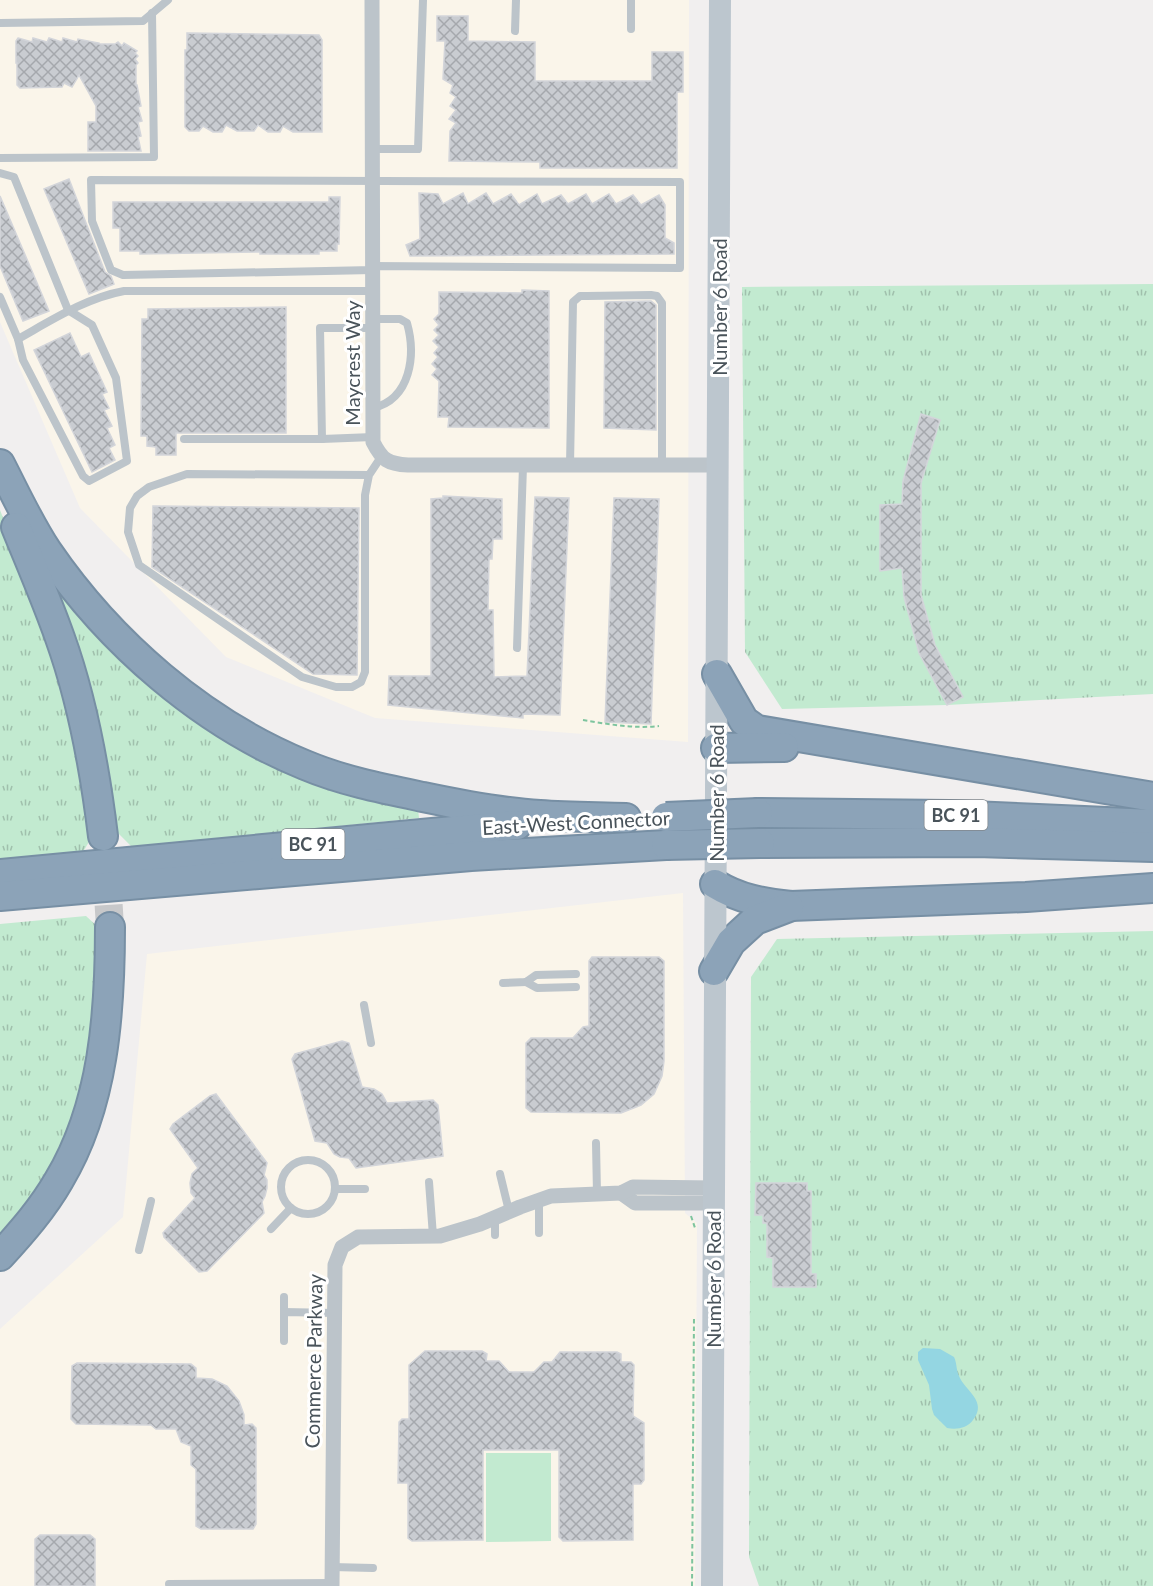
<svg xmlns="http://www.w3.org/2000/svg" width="1153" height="1586" font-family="Lato,sans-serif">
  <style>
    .commercial { fill: #faf5ea }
    .grass { fill: url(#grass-tufts) }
    .park { fill: #c2ead0 }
    .water { fill: #94d6e2 }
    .building { fill: url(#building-cross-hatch); stroke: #d3d5da; stroke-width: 1.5 }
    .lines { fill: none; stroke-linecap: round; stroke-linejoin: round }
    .motorway-tunnel { stroke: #c7c8ca; stroke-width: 28; stroke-dasharray: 28 14; stroke-linecap: butt }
    .motorway-casing { stroke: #778fa4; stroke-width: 32 }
    .path { stroke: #7dc49e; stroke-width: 2; stroke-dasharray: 4.5 3; stroke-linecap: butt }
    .service { stroke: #bcc4ca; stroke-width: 8 }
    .minor { stroke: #bcc4ca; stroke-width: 15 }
    .secondary { stroke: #bcc6ce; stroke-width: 22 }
    .motorway { stroke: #8ca3b8; stroke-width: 28 }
    .motorway-bridge-casing { stroke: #778fa4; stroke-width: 32; stroke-linecap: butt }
    .motorway-bridge { stroke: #8ca3b8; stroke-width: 28 }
    .labels { text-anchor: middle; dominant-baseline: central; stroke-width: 6; stroke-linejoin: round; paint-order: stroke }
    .shield { fill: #fff; stroke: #80878c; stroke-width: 1.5 }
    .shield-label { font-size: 18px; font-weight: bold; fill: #49535a }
    .street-label { font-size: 20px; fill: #49535a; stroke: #fff }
  </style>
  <defs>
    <pattern id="grass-tufts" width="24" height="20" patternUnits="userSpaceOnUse" patternTransform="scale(1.5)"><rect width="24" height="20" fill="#c2ead0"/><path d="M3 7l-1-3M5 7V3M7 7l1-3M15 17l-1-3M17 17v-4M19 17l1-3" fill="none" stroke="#a0c0ac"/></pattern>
    <pattern id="building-cross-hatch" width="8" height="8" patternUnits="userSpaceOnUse" patternTransform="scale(1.5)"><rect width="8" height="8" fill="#c9ccd1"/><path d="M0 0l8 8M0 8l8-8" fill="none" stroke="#a5a8ad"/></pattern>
  </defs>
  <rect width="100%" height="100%" fill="#f1efef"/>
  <!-- commercial -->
  <g class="commercial">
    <path d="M0,0H689L688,742L375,718L226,657L80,508L0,322Z"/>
    <path d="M683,893L685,1213L697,1223L695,1586H0V1329L123,1217L147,954Z"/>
  </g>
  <!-- grass -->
  <g class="grass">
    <path d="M1153,284V694L947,705L782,709L745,652L742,287Z"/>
    <path d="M0,510L61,666L93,835L83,852L0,861Z"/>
    <path d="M42,559L142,675L418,809L419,818L132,847L118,833L111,832Z"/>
    <path d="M86,916L99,928L93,1054L66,1148L0,1243V924Z"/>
    <path d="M1153,931V1586H759L749,1557L751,977L777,939Z"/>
  </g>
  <!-- park -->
  <path class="park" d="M486,1453H551V1541L486,1542Z"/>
  <!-- water -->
  <path class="water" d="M923,1348L940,1349L954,1357C957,1363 956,1370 959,1376C965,1391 988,1401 973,1420C967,1428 957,1430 947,1428L934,1415L932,1409L929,1385L918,1360V1352Z"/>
  <!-- building -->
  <g class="building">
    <path d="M437,16H468V41L535,42V81H652V52H683V92H677V168H540V162L449,161L450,131L456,123L449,119L456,110L450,106L456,97L450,93L453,85L443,79L445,41H437Z"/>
    <path d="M187,33L319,35L322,40V132H293L283,126L280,132H268L258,125L254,131H237L226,125L222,132H213L203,126L199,131H189L185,127V50H187Z"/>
    <path d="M18,38L32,42L33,38L47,42L49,38L62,42L63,38L77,42L78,39L99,43V44H115L118,42L122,46L124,43L137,51L135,53L138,56L135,59L138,63L136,65V85H137L141,106L138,107L142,121L138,122L141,136L138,137L141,151H88V122H96V106L79,75L72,87L64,83L62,87L20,88L17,85V63H16V41Z"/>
    <path d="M69,179L105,272L111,276L114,284L89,294L44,189Z"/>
    <path d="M419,193L438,194L443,204L463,193L468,204L486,193L493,204L511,194L519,205L537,194L542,204L561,195L568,204L586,194L592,204L609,194L616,204L633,195L641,205L659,195L665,205V238L674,243V254L410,256L406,245L420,239Z"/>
    <path d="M0,196L49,311L23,321L0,266Z"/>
    <path d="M329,197H340L339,244H337V251H319V254H260V252L140,254V251H120V228H113V202H329Z"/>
    <path d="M522,290L549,291V428L448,427L449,417H438L439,381L432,375L437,369L432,364L438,357L434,353L439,347L433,341L439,335L434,330L439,325L434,319L439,314V292L522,293Z"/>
    <path d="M605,302L651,301L656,305V430L604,428Z"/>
    <path d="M286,307V433H176V455H156V447L147,446V436H141L142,319H148V309Z"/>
    <path d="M70,333L81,357L89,353L107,392L102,394L109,408L104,410L112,426L107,428L115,445L109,448L115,460L92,472L34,350Z"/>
    <path d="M921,414L940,420L921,483V595L935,645L963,697L947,705L919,653L904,597L902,568L880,571V505L902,504L903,481Z"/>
    <path d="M443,496L502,499V539H493L492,559H489L488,610H493L494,677L527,676L535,497L569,498L560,715L523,714V718L388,705L389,676H431V499L443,498Z"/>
    <path d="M614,498L659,499L651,724L605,722Z"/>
    <path d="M153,506L359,508L357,675L313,674L152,567Z"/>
    <path d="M592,957H659L664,961V1061L662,1076L654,1094L641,1105L621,1113L531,1112L526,1108V1043L531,1038H573L583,1027L589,1026V961Z"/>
    <path d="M342,1041L349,1043L362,1087L374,1089L382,1094L387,1103L433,1100L438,1105L443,1156L356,1168L349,1158L340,1157L334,1154L327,1143L315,1141L292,1059L295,1054Z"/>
    <path d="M216,1094L267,1163L264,1175L267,1180V1188L265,1196L262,1202L264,1213L207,1271L199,1272L164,1237L163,1233L195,1198L191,1193L190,1183L192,1174L198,1168L170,1129L173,1124L210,1096Z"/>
    <path d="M756,1183H807V1191H811V1274H816V1287H773V1258L767,1257V1223H763V1215H755Z"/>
    <path d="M425,1351H482L487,1354L486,1361H499L509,1372H534L544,1362H552L560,1352H617L621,1354V1362H631L634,1365L633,1416L644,1423V1480L641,1484H633V1540L563,1541L559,1537V1450H483V1540L412,1541L408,1538V1483H398L399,1422L402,1419H409V1365Z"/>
    <path d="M77,1363L191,1364L196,1368V1378L212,1379L227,1386L239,1401L244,1415V1425L252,1424L256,1428V1524L253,1529H201L196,1526V1469L191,1465V1446L181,1442L176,1429H156L151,1425L76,1424L71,1419L72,1366Z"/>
    <path d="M40,1535H90L95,1539V1586H35V1539Z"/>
  </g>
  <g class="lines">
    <!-- motorway-tunnel -->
    <path class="motorway-tunnel" d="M106,863L110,927"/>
    <defs>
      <g id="motorway">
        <path d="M0,464C15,493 29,524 47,551C110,643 202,723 305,765C343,781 384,789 423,797C461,805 501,813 540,815C568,817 597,817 626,818"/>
        <path d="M16,527C31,564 47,601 60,638C83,702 95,770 103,836"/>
        <path d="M717,674L744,721L757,730L1153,797"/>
        <path d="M716,748L784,747"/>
        <path d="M758,813L949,815L1153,824"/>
        <path d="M760,843L976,842L1153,847"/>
        <path d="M0,874L517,825"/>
        <path d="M715,884C739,899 763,903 791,906L1026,897L1153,888"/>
        <path d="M0,896L471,856L666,845"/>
        <path d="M714,971L731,942L755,920L789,907"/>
        <path d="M0,1256C22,1232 43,1208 59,1180C104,1105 110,1012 110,927"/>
      </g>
    </defs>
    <!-- motorway casing -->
    <use href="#motorway" class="motorway-casing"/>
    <!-- path -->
    <g class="path">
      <path d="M583,720C607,724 635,729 659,726"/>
      <path d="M691,1216L695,1228"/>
      <path d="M692,1586L694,1317"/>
    </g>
    <!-- service -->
    <g class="service">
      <path d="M0,23L143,21L168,0"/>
      <path d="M631,29V0"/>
      <path d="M515,31L516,0"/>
      <path d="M373,149H418L423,0"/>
      <path d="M0,158L154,157L152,13"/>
      <path d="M0,173L14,177L68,310L92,325L116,378L127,461L89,481L83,476L23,360L18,339"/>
      <path d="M373,266L680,268V182L91,180L92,221L111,270L123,275L373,270"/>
      <path d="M0,297L18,339C52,320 86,298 124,291H373"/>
      <path d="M373,319H400L407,323C416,355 411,399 373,408"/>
      <path d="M184,439H322L373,437"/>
      <path d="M322,439L320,328H373"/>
      <path d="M570,465L573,302L580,296H587L651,295L657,296L662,303V465"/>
      <path d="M369,475L187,474L149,487L137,496L130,508L128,532L139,565L302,677L336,687H352L361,682L365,672V495L369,475L381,457"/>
      <path d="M517,648L523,466"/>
      <path d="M526,982L537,988L576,987"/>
      <path d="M503,983L526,982L536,975L576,974"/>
      <path d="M364,1005L371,1043"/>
      <path d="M596,1143L597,1194"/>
      <circle cx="308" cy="1187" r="27"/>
      <path d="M500,1174L509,1211"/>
      <path d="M429,1182L433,1236"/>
      <path d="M335,1189H365"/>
      <path d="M539,1200V1233"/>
      <path d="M271,1229L291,1208"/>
      <path d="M495,1235V1218"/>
      <path d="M139,1250L151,1201"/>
      <path d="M284,1297V1312"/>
      <path d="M284,1341V1312L335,1313"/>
      <path d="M332,1567L373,1568"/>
      <path d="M169,1584L332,1583"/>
    </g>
    <!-- minor -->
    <g class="minor">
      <path d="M372,0L373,442C382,460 388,464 408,465H718"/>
      <path d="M621,1193L635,1203H714"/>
      <path d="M332,1586L335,1265L342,1247L358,1237L440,1236L480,1224L520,1207L551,1196L621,1193L633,1187L714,1188"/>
    </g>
    <!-- secondary -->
    <path class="secondary" d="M712,1586L720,0"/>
    <!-- motorway -->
    <use href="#motorway" class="motorway"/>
    <defs>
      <g id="motorway-bridge">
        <path d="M666,817L758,813"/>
        <path d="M666,845L760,843"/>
      </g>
    </defs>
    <!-- motorway-bridge casing -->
    <use href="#motorway-bridge" class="motorway-bridge-casing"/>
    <!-- motorway-bridge -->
    <use href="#motorway-bridge" class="motorway-bridge"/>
  </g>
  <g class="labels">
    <!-- shield labels -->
    <g class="shield">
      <rect x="924.5" y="800" width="63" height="30" rx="4.5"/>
      <rect x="281.5" y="829" width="63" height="30" rx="4.5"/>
    </g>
    <g class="shield-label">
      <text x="956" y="815">BC 91</text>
      <text x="313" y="844">BC 91</text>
    </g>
    <!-- street labels -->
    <g class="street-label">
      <text transform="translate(719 307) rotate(-90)">Number 6 Road</text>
      <text transform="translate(352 363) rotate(-90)">Maycrest Way</text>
      <text transform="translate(716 793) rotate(-90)">Number 6 Road</text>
      <text transform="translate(576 822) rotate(-3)">East-West Connector</text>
      <text transform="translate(713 1279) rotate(-90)">Number 6 Road</text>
      <text transform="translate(313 1361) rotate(-89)">Commerce Parkway</text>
    </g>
  </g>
</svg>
